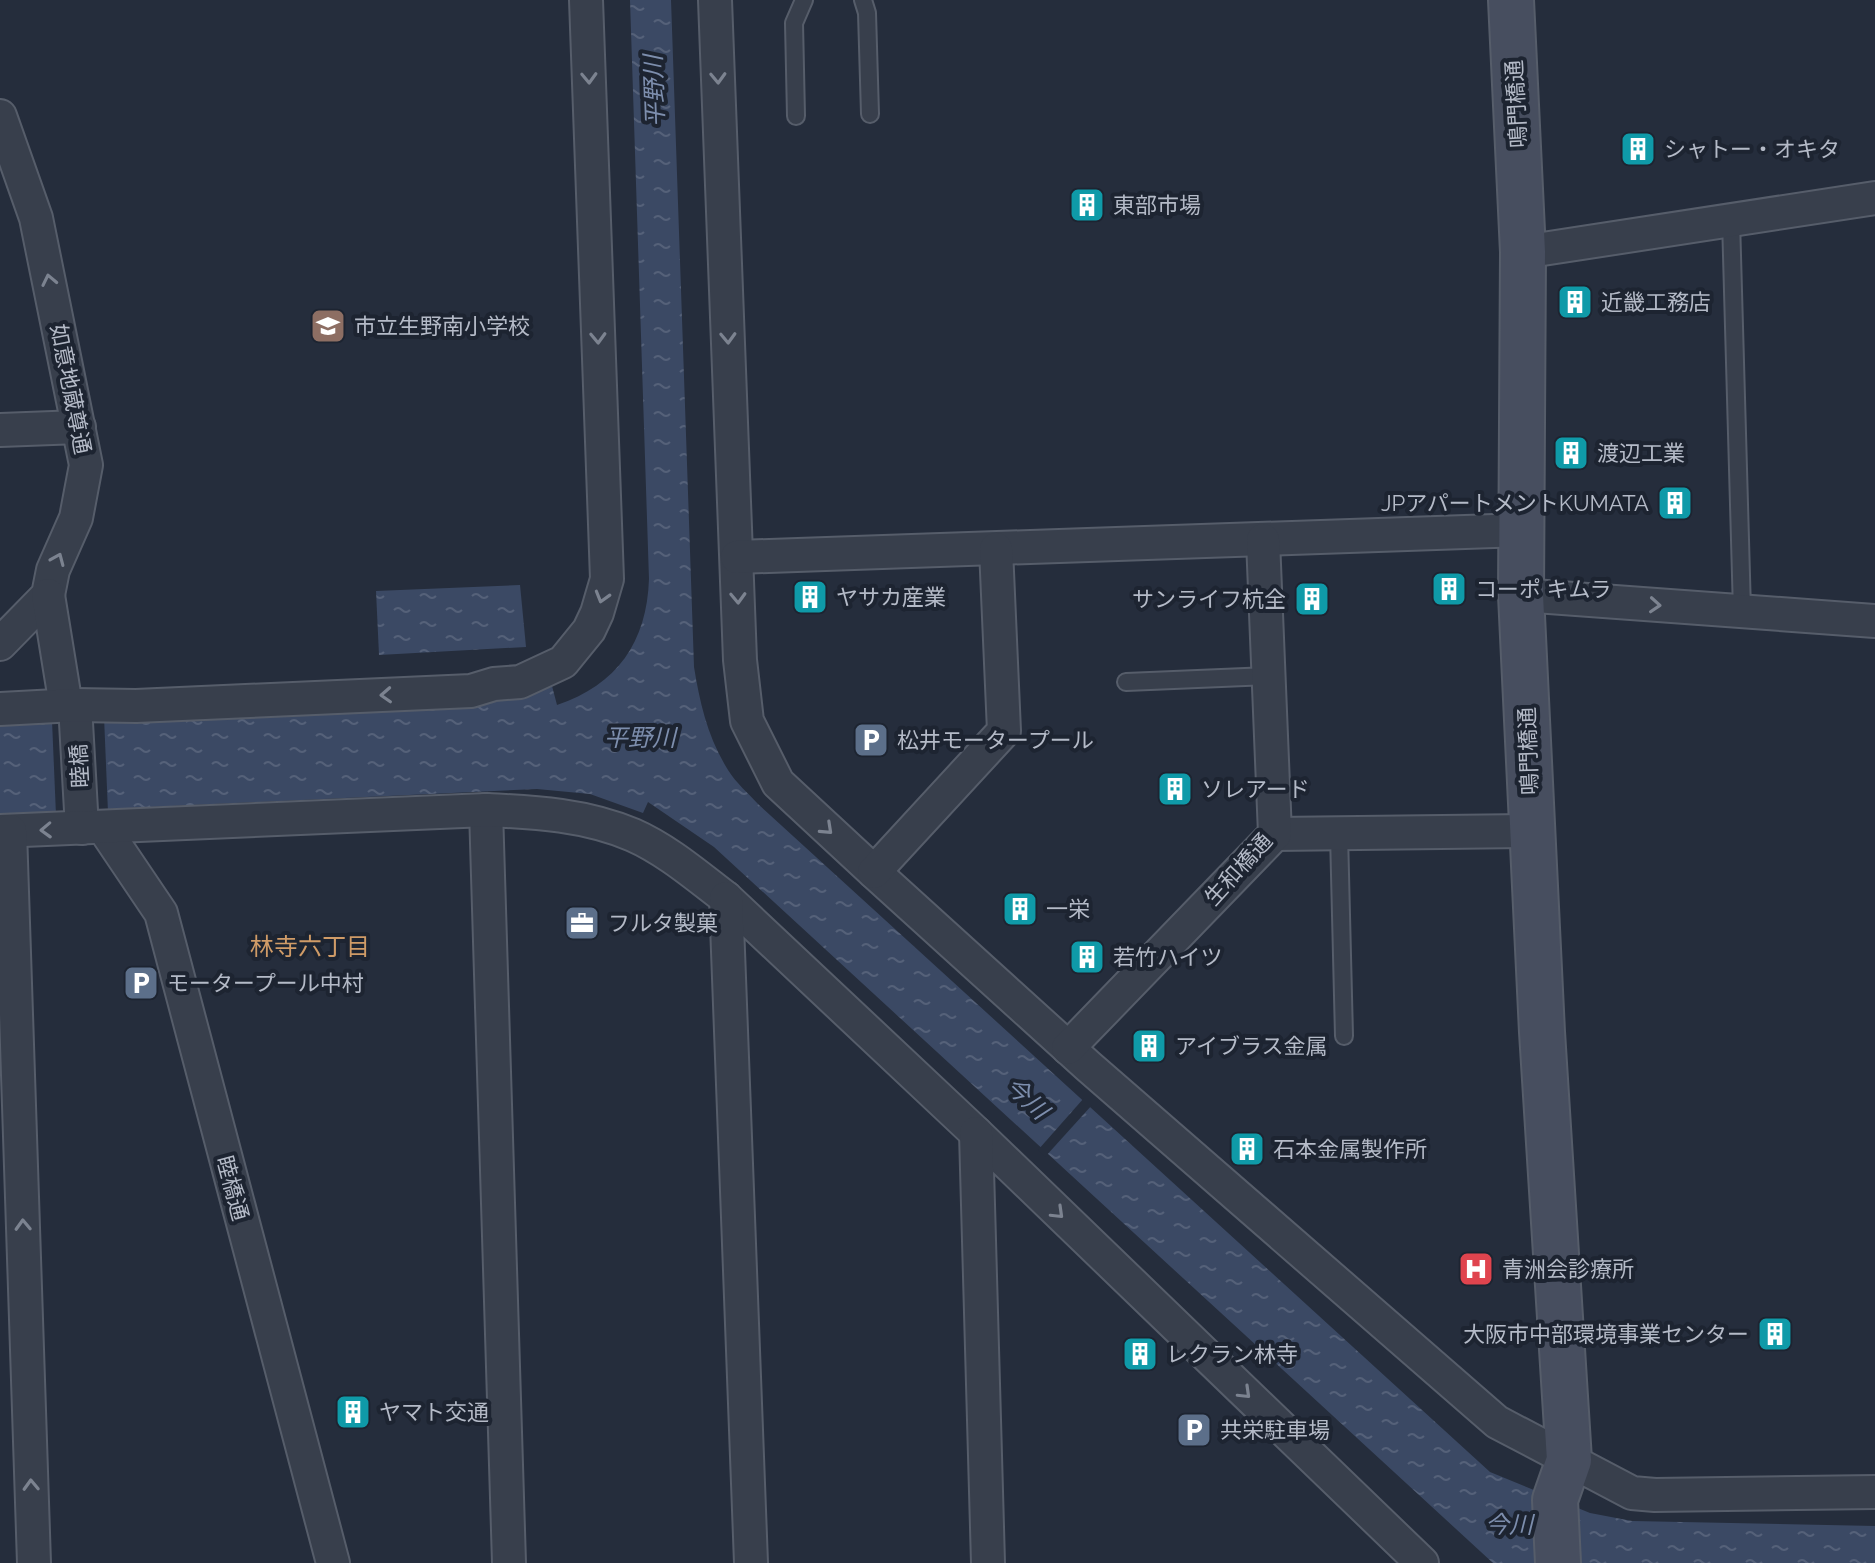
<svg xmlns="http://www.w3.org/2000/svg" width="1875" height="1563" font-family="Raleway,'Noto Sans JP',sans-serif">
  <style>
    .water { fill: url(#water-ripples) }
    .pier { fill: #252d3c }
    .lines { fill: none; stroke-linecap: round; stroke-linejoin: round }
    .lane-casing { stroke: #565d6a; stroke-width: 20 }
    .street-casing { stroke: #565d6a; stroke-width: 36 }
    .secondary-casing { stroke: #565d6a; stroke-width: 48 }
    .lane { stroke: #383f4c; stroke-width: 16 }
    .street { stroke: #383f4c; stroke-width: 32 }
    .secondary { stroke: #474e5f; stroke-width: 44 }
    .oneway { stroke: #7c8390 }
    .labels { text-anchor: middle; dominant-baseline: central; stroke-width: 8; stroke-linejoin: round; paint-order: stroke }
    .street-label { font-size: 22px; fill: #b4bac7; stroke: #1d2431 }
    .poi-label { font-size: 22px; fill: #b4bac7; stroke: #1d2431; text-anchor: start }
    .water-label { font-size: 24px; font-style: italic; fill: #7d8ead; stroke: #1d2431 }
    .neighbourhood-label { font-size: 24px; fill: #cf9b67; stroke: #1d2431 }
  </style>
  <defs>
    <pattern id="water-ripples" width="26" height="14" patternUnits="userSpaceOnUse" patternTransform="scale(2)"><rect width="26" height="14" fill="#3b4964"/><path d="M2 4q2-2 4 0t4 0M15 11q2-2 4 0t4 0" fill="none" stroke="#556179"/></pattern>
  </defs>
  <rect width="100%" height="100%" fill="#252d3c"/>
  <!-- water -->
  <g class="water">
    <path d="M630,0H671L694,667C700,704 708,738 728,770C736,783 749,794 758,804L1490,1472L1590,1513L1632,1521L1875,1526V1563H1493L714,847L648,802L643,813L590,794L537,789L0,814V726L477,704L527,696L552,686L557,705C617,685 647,642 649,579Z"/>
    <path d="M520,585L526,647L379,655L376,591Z"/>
  </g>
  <!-- pier -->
  <g class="pier">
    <path d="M104,717L108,813L56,815L52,720Z"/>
    <path d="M1084,1098L1092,1105L1045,1157L1038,1150Z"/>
  </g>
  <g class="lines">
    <defs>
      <g id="lane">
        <path d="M863,0L867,13L870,114"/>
        <path d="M796,116L794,23L804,0"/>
        <path d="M1731,220L1742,611"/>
        <path d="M1126,682L1269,676"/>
        <path d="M1339,834L1344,1036"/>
      </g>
      <g id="street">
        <path d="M715,0L740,660L747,721L778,783L874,872L1088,1066L1497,1422L1632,1493L1655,1495L1875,1492"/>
        <path d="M0,116L36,218L86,465L76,518L53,570L48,595L0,644"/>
        <path d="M1523,252L1875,198"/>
        <path d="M0,430L79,427"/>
        <path d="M737,557L1523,530"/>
        <path d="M48,595L66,706"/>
        <path d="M1521,595L1875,621"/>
        <path d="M75,705L82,828"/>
        <path d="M0,709L75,705L136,706L471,691L494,684L520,682L563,662L589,630L597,613L607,579L586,0"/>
        <path d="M486,810L509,1563"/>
        <path d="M103,827L161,913L333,1563"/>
        <path d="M0,831L486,810C536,812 586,815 633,835C667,850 697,876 726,898L976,1133L1422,1563"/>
        <path d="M10,831L34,1563"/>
        <path d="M1275,834L1531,831"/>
        <path d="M874,872L1004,731L996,549"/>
        <path d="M726,898L751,1563"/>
        <path d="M1068,1048L1275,834L1263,540"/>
        <path d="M976,1133L988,1563"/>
      </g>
      <path id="secondary" d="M1511,0L1523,252L1521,595L1542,1032L1569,1460L1555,1500L1558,1563"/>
    </defs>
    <!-- lane casing -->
    <use href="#lane" class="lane-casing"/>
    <!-- street casing -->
    <use href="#street" class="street-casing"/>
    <!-- secondary casing -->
    <use href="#secondary" class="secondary-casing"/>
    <!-- lane -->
    <use href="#lane" class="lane"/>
    <!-- street -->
    <use href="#street" class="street"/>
    <!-- secondary -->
    <use href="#secondary" class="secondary"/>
  </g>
  <!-- one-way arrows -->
  <defs><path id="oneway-chevron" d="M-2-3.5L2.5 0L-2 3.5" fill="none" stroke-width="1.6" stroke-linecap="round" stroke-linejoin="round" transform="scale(2)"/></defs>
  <g class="oneway">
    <use href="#oneway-chevron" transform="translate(589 78) rotate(88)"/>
    <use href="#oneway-chevron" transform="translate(718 78) rotate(88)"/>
    <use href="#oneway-chevron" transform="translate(49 280) rotate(-102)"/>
    <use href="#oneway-chevron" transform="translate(598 338) rotate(88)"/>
    <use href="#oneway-chevron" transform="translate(728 338) rotate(88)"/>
    <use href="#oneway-chevron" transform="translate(58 559) rotate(-67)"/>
    <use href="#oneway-chevron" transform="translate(602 597) rotate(106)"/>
    <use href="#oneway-chevron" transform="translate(738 598) rotate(88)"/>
    <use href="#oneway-chevron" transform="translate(1655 605) rotate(4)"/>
    <use href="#oneway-chevron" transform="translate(386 695) rotate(177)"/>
    <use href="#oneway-chevron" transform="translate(827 829) rotate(43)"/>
    <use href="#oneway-chevron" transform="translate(46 830) rotate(178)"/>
    <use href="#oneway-chevron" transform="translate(1058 1213) rotate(44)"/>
    <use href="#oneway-chevron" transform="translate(23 1225) rotate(-92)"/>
    <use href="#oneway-chevron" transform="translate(1245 1393) rotate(44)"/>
    <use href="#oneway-chevron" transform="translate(31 1485) rotate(-92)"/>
  </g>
  <!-- icons -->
  <defs>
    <symbol id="building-square" viewBox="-11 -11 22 22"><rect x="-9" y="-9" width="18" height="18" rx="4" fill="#0f9aa8" stroke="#1d2431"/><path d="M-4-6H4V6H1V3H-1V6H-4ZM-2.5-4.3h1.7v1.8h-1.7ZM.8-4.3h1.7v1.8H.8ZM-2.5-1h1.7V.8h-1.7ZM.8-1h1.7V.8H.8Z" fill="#fff"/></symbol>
    <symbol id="school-square" viewBox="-11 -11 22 22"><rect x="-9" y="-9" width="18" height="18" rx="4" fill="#8d6e63" stroke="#1d2431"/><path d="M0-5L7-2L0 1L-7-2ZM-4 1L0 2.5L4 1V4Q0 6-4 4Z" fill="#fff"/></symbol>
    <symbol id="parking-square" viewBox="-11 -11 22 22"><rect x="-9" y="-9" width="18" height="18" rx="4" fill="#5c6f8a" stroke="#1d2431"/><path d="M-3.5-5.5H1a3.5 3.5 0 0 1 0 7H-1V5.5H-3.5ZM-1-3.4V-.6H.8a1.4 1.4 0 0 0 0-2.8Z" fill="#fff"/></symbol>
    <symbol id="office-square" viewBox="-11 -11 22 22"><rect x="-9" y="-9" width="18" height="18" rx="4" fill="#5c6f8a" stroke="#1d2431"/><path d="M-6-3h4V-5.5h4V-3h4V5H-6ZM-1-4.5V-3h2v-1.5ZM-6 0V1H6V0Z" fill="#fff"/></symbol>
    <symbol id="hospital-square" viewBox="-11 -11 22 22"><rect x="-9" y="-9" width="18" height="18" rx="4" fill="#e0444e" stroke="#1d2431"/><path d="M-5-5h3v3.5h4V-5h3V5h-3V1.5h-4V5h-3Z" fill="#fff"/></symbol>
  </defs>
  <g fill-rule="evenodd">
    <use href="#building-square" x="1618" y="129" width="40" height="40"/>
    <use href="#building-square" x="1067" y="185" width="40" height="40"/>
    <use href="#building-square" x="1555" y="282" width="40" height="40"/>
    <use href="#school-square" x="308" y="306" width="40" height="40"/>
    <use href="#building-square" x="1551" y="433" width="40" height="40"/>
    <use href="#building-square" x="1655" y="483" width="40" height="40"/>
    <use href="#building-square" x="1429" y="569" width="40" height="40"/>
    <use href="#building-square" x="790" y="577" width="40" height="40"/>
    <use href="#building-square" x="1292" y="579" width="40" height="40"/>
    <use href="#parking-square" x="851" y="720" width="40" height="40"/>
    <use href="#building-square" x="1155" y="769" width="40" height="40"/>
    <use href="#building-square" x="1000" y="889" width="40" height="40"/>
    <use href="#office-square" x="562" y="903" width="40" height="40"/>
    <use href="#building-square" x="1067" y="937" width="40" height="40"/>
    <use href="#parking-square" x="121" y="963" width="40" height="40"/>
    <use href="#building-square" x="1129" y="1026" width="40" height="40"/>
    <use href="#building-square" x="1227" y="1129" width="40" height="40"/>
    <use href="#hospital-square" x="1456" y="1249" width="40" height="40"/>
    <use href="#building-square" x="1755" y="1314" width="40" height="40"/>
    <use href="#building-square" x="1120" y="1334" width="40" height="40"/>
    <use href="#building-square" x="333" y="1392" width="40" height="40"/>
    <use href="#parking-square" x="1174" y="1410" width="40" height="40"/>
  </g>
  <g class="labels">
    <!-- street labels -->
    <g class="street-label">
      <text transform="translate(1516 104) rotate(-93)">鳴門橋通</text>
      <text transform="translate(71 389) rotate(79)">如意地蔵尊通</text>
      <text transform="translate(1528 751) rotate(-92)">鳴門橋通</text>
      <text transform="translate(79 766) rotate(-93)">睦橋</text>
      <text transform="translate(1238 869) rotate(-48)">生和橋通</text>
      <text transform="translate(233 1188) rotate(75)">睦橋通</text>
    </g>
    <!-- poi labels -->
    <g class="poi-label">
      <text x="1664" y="149">シャトー・オキタ</text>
      <text x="1113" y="205">東部市場</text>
      <text x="1601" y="302">近畿工務店</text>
      <text x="354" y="326">市立生野南小学校</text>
      <text x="1597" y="453">渡辺工業</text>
      <text x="1649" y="503" text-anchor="end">JPアパートメントKUMATA</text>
      <text x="1475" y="589">コーポ キムラ</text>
      <text x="836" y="597">ヤサカ産業</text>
      <text x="1286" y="599" text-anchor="end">サンライフ杭全</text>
      <text x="897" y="740">松井モータープール</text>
      <text x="1201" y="789">ソレアード</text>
      <text x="1046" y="909">一栄</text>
      <text x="608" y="923">フルタ製菓</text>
      <text x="1113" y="957">若竹ハイツ</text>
      <text x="167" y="983">モータープール中村</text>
      <text x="1175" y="1046">アイブラス金属</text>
      <text x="1273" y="1149">石本金属製作所</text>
      <text x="1502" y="1269">青洲会診療所</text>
      <text x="1749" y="1334" text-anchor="end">大阪市中部環境事業センター</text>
      <text x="1166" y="1354">レクラン林寺</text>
      <text x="379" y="1412">ヤマト交通</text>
      <text x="1220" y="1430">共栄駐車場</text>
    </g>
    <!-- water labels -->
    <g class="water-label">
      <text transform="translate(654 91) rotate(-92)">平野川</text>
      <text x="640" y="737">平野川</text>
      <text transform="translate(1027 1098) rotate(43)">今川</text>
      <text x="1509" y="1524">今川</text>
    </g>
    <!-- neighbourhood labels -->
    <g class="neighbourhood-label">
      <text x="310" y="946">林寺六丁目</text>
    </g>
  </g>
</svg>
